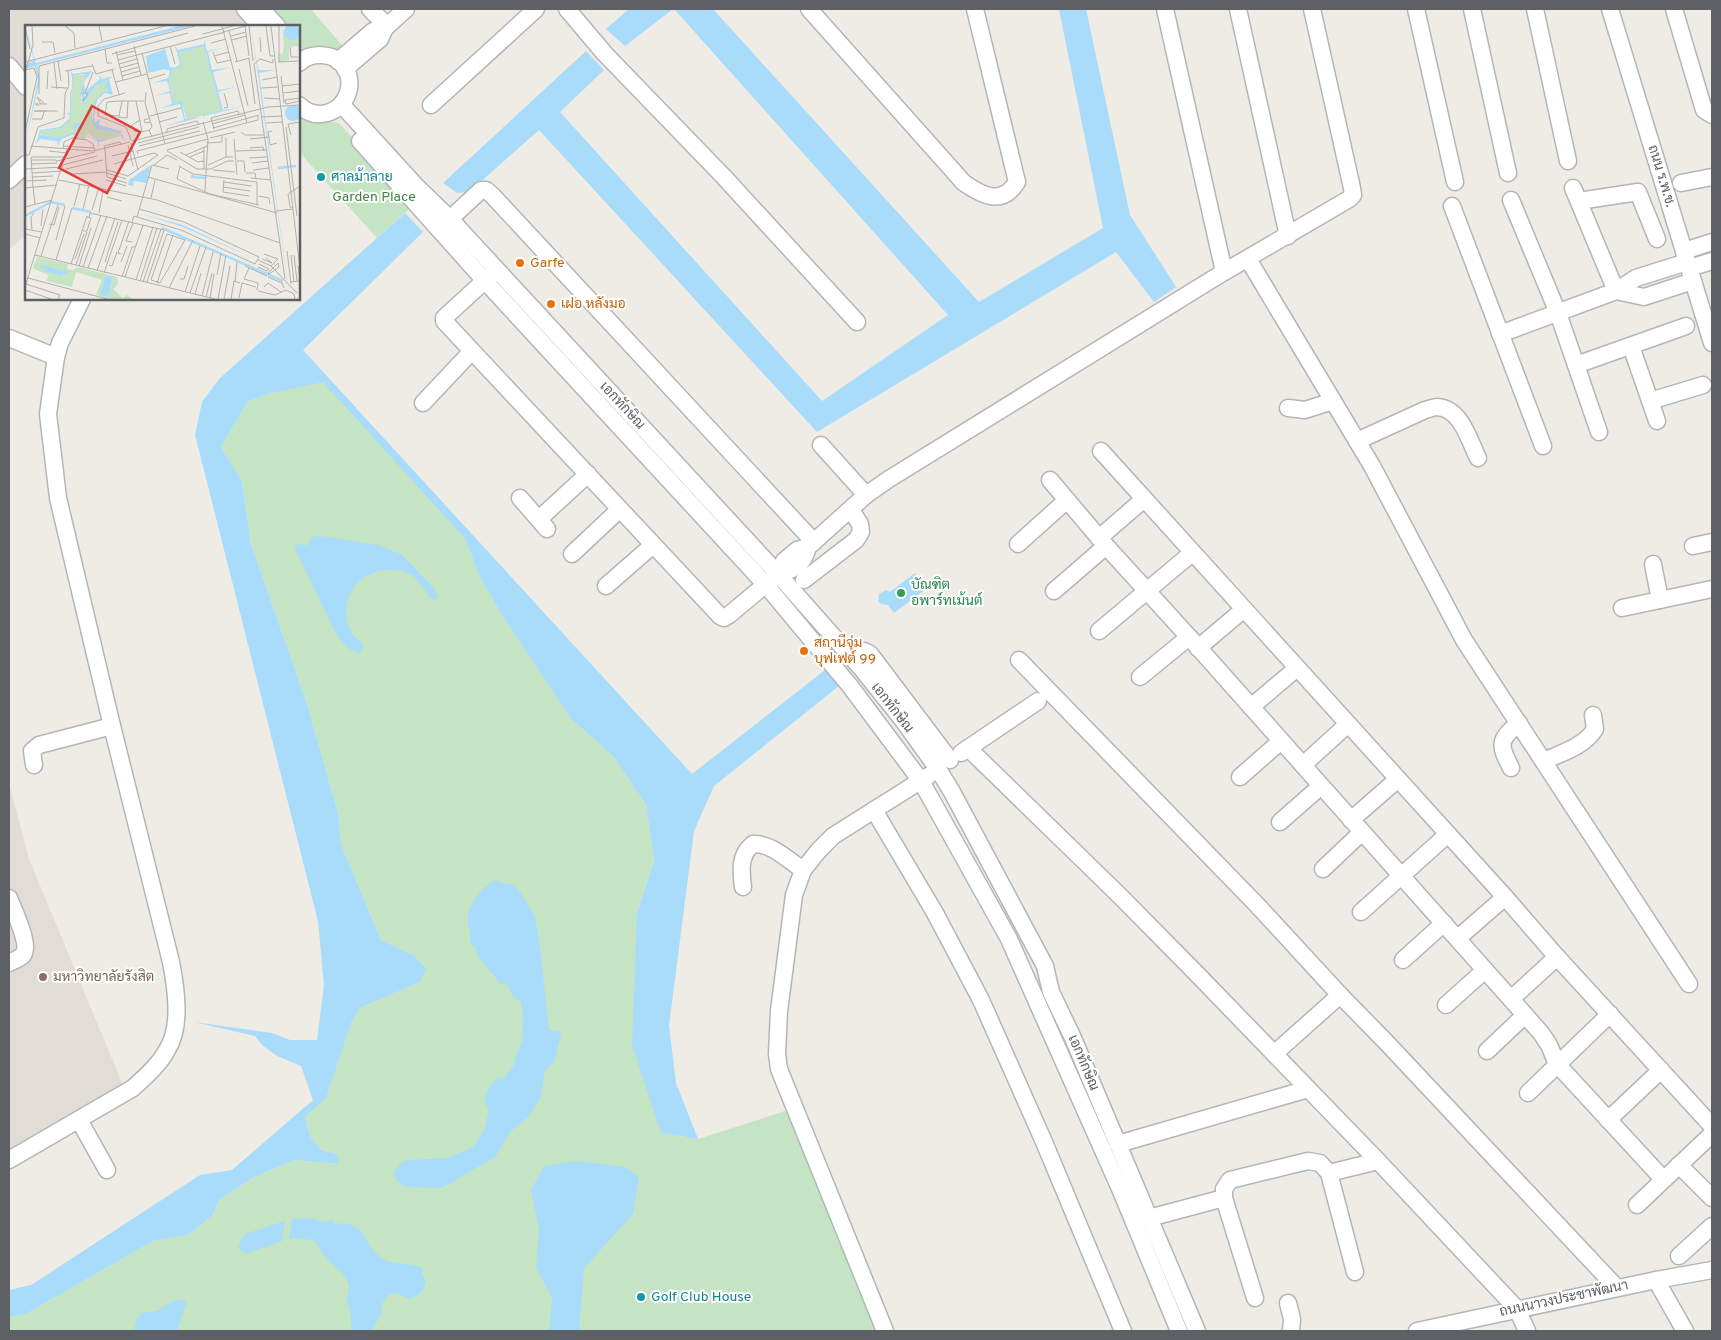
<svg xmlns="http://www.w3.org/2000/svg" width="1721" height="1340" font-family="Overpass,Sarabun,sans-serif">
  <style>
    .education { fill: #e1ddd6 }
    .green { fill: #c5e4c3 }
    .water { fill: #a9dcfa }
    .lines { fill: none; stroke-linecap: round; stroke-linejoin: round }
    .minor-casing { stroke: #b2b6b9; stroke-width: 19 }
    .minor { stroke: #fff; stroke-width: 16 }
    .culture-dot { fill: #0f9aa8; stroke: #fff; stroke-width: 2 }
    .food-dot { fill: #e8710a; stroke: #fff; stroke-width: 2 }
    .leisure-dot { fill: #2e9e5b; stroke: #fff; stroke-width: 2 }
    .education-dot { fill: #8d6e63; stroke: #fff; stroke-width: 2 }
    .labels { text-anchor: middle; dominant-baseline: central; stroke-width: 4; stroke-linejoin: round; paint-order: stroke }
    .street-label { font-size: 14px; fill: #5d6165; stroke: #fff }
    .culture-label { font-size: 14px; fill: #0d838f; stroke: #fff; text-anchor: start }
    .park-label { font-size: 14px; fill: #3c863b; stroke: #fff }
    .food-label { font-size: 14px; fill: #c56008; stroke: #fff; text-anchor: start }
    .leisure-label { font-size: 14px; fill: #27864d; stroke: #fff; text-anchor: start }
    .education-label { font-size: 14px; fill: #785e54; stroke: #fff; text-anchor: start }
    .inset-river { fill: none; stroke: #a9dcfa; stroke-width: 2.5 }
    .inset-road { fill: none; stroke: #b0b0ae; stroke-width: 1 }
    .view { fill: #e03c3a; fill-opacity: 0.15; stroke: #e03c3a; stroke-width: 2.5 }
    .inset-edge { fill: none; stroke: #5d6165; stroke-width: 2.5 }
  </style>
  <rect width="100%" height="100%" fill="#eeece5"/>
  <!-- education -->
  <g class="education">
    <path d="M9,9H243L251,26H26V234L9,250Z"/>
    <path d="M9,783L29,859L127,1095L9,1162Z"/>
  </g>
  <!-- green -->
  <g class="green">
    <path d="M270,9H311L352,57L299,67V26H252Z"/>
    <path d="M299,118L339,123L414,204L377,238L299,152Z"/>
    <path d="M323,381L465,539L480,577L500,612L571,719L613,756L646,805L654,861L637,913L661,1133L698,1139L795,1108L885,1331H9V1317L26,1314L153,1241L188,1235L213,1215L219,1200L254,1177L295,1160L337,1164V1154L321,1150L310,1136L305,1117L326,1097L352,1021L360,1008L420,982L413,955L381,940L341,844L338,813L307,704L251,544L242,481L221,447L248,401L272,393Z"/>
  </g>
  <!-- water -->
  <g class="water">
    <path d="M629,9H673L625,46L606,29Z"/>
    <path d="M674,9H713L979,302L1103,228L1059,9H1086L1130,215L1176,287L1154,302L1116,252L817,432L539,130L469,192L457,193L443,183L586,51L604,70L560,112L822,401L948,315Z"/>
    <path d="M405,213L423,232L303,350L692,774L825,670L839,686L714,786L694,831L669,1026L676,1083L698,1139L661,1133L632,1045L637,913L654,861L646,805L613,756L571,719L500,612L480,577L465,539L323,382L272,393L248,401L221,447L242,481L251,544L307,704L338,813L341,844L381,940L413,955L426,969L420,982L360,1008L352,1021L326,1098L305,1117L310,1136L321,1150L337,1154L339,1162L337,1164L295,1160L254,1177L219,1200L213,1215L188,1235L153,1241L26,1314L9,1317V1290L31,1285L200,1175L232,1170L313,1100L301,1066L277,1056L262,1045L255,1036L194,1022L272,1033L290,1040H317L324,985L318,921L195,435L202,402L219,379Z"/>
    <path d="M320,536L377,545L401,554L434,588L438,598L435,600L432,599C424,591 420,580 409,574C404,570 397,570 391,570C361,568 340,596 348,624C350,633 358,640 364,646L360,653C349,651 343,643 336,634L295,549V546L299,543L304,546L309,543L312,537Z"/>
    <path d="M915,573L926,589L894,613L888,605L881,604L878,601L879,594L886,590L890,592Z"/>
    <path d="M496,880L505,884H512L519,890L534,915L539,938L549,1030L555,1032L560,1030L561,1034L554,1063L545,1070L541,1097L529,1116L510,1132L495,1157L442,1188L406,1187L396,1180L394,1172L401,1163L409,1160L447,1158L473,1147L484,1131L489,1110L484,1103L487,1091L496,1079L505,1077L515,1064V1059L522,1040L523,1016L521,1002L512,995L507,984L500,983L479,958L475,946L470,944C470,939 470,933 469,928C469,925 467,924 468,921C468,904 481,887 496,880Z"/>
    <path d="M577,1161L625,1167L639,1177L633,1214L584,1268L579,1331H549L552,1298L536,1268L539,1230L531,1190L544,1166Z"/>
    <path d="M313,1218L322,1222L332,1220L335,1224C366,1220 361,1241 379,1256C391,1267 415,1262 423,1269L422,1273L426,1282C423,1292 419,1296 409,1299C393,1291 392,1290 381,1305L382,1313L371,1331H352L350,1311L346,1299C356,1279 337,1270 326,1258C322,1253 320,1246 315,1242C309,1238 296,1238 289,1239L292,1219Z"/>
    <path d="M285,1221L282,1241L248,1253H243L238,1248L242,1237L248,1233Z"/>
    <path d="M176,1299L187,1301L177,1331H134L137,1317L143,1313L157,1311Z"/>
  </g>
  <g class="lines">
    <defs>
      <g id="minor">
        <path d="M245,9L260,26"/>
        <path d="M261,9L277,26"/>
        <path d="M370,9L387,26"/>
        <path d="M567,9L605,54L724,177L857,322"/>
        <path d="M809,9L964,183C983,196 1002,206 1017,182L975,9"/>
        <path d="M1165,9L1224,272"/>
        <path d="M1238,9L1288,236"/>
        <path d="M1416,9L1455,182"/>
        <path d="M1472,9L1508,173"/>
        <path d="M1535,9L1568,161"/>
        <path d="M1610,9L1712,343"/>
        <path d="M1674,9L1704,110L1712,115"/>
        <path d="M338,61L373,31L385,28"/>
        <path d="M299,63C310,52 334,52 344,66C356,83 347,108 327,113C316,116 307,113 299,105"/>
        <path d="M9,66L26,87"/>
        <path d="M345,69L380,39L385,28L406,9"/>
        <path d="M342,105L415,185L450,219L778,574L862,669L902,719L938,769L952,792L1045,966L1051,992L1073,1038L1197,1331"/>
        <path d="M431,105L536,9"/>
        <path d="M360,141L485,281L766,585L850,686L921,781L1009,939L1121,1191L1179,1331"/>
        <path d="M9,180L26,164"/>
        <path d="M1681,183L1712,177"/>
        <path d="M1511,200L1558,313L1599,432"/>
        <path d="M1579,201L1638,192L1657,239"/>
        <path d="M1452,206L1543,446"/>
        <path d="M450,219L481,190H486L492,195L814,542"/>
        <path d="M1684,251L1712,242"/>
        <path d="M1248,259L1372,466L1464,640L1689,984"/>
        <path d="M1687,262L1636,278L1616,291L1644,297L1693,281"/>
        <path d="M1690,268L1712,261"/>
        <path d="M493,273L444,318V321L720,616L724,618L729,615L778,574L784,561L797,550L808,547"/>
        <path d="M1500,334L1616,291L1573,188"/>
        <path d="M9,338L56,357"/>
        <path d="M1631,346L1657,421"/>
        <path d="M1576,365L1686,326"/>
        <path d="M1650,401L1703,385"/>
        <path d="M423,403L472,351"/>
        <path d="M1288,408L1305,410L1333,401"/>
        <path d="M1357,441L1425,410C1429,409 1434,407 1437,407C1461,408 1469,440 1478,458"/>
        <path d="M821,445L866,495"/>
        <path d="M1101,451L1505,897L1557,957L1712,1126"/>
        <path d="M1050,480L1106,546L1189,637L1541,1033L1549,1045L1557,1064L1663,1179"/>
        <path d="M520,498L547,529"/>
        <path d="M539,519L588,474"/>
        <path d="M1099,538L1144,499"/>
        <path d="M1018,544L1067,500"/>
        <path d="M1693,546L1712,542"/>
        <path d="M572,554L620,509"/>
        <path d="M1653,564L1660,600"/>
        <path d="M778,574C795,570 803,565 808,547L866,495L889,479L1224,272L1349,199L1353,195L1352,188L1312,9"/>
        <path d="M804,580L856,540L861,532L860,524L851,510"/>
        <path d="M606,586L653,545"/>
        <path d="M1054,591L1106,546"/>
        <path d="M1622,608L1712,589"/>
        <path d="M1099,631L1192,553"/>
        <path d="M1198,648L1243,610"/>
        <path d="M846,651H864L870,654L950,760"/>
        <path d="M1019,660L1258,906L1340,995L1386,1042L1617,1288"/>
        <path d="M1140,677L1189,637"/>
        <path d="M1251,707L1297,668"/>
        <path d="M968,748L1120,896L1195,972L1378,1161L1517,1309L1527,1331"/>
        <path d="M961,753L1038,701"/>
        <path d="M1544,761C1561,753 1585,746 1595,729L1593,715"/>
        <path d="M34,765L32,751L39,745L112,726"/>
        <path d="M1303,765L1348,724"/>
        <path d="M1511,768C1499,745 1498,740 1519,723"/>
        <path d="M1240,777L1281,741"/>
        <path d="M874,810L935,913L981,1000L1044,1142L1123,1331"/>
        <path d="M1351,820L1398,779"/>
        <path d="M1280,822L1321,786"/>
        <path d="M1323,869L1362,832"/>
        <path d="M743,887C741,871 739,855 753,844C771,843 788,860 803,870"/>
        <path d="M9,898C13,909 31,945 23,955C19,959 13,961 9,963"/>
        <path d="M1361,912L1448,834"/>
        <path d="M1458,938L1505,897"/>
        <path d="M1403,960L1444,923"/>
        <path d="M1511,999L1557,957"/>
        <path d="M1446,1005L1485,970"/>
        <path d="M1487,1051L1525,1015"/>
        <path d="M1274,1054L1340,995"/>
        <path d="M1528,1093L1610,1014"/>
        <path d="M79,1120L107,1170"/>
        <path d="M1608,1120L1661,1070"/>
        <path d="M1118,1144L1308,1089"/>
        <path d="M9,1160L133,1088C145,1077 159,1065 167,1050C182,1027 176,988 171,962L112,726L58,498L48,414L56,357L60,343L82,299"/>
        <path d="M1679,1165L1712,1198"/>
        <path d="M1329,1173L1378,1161"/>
        <path d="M1637,1205L1712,1134"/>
        <path d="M1149,1218L1224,1198"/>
        <path d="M1679,1256L1712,1226"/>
        <path d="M1656,1280L1685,1331"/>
        <path d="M1255,1298L1224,1198V1189L1230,1180L1308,1161L1320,1163L1329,1173L1355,1272"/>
        <path d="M1288,1303L1292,1319L1291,1331"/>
        <path d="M885,1331L779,1069L777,1054L779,1011L794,895L803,870L819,850L833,836L928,776"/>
        <path d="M1417,1331L1656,1280L1712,1270"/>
      </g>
    </defs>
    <!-- minor casing -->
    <use href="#minor" class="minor-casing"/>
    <!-- minor -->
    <use href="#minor" class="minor"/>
  </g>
  <!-- markers -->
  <g class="culture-dot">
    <circle cx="321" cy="177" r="5"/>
    <circle cx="641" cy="1297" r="5"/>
  </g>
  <g class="food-dot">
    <circle cx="520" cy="263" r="5"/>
    <circle cx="551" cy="304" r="5"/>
    <circle cx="804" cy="651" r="5"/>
  </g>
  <circle class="leisure-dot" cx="901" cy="593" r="5"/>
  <circle class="education-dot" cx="43" cy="977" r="5"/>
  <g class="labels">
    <!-- street labels -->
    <g class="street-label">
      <text transform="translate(1661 176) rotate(73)">ถนน ร.พ.ช.</text>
      <text transform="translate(622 406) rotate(47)">เอกทักษิณ</text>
      <text transform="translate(892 708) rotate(52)">เอกทักษิณ</text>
      <text transform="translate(1083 1063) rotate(67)">เอกทักษิณ</text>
      <text transform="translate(1564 1299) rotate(-12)">ถนนนาวงประชาพัฒนา</text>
    </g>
    <!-- culture labels -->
    <g class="culture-label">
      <text x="331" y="177">ศาลม้าลาย</text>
      <text x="651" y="1297">Golf Club House</text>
    </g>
    <!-- park labels -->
    <g class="park-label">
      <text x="374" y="197">Garden Place</text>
    </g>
    <!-- food labels -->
    <g class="food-label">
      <text x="530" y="263">Garfe</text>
      <text x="561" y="304">เฝอ หลังมอ</text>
      <text x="814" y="643">สถานีจุ่ม<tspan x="814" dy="16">บุฟเฟต์ 99</tspan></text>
    </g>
    <!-- leisure labels -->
    <g class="leisure-label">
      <text x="911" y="585">บัณฑิต<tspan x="911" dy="16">อพาร์ทเม้นต์</tspan></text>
    </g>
    <!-- education labels -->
    <g class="education-label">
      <text x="53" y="977">มหาวิทยาลัยรังสิต</text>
    </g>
  </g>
  <!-- overview -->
  <g transform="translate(25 25)">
    <rect width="275" height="275" fill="#eeece5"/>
    <path d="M257,1L261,14L275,12V21L264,22V35L254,37V29L258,28L259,18ZM179,20L196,85L162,95L157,78L159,75L149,78L144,55L147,44L156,39L154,27ZM61,49L55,77L60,78L71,60L82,54L84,65L77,68L67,83V96L72,103L95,106V111L74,115L62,109L60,114L50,113L48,108L34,113H16V106L31,104L44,96L48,51ZM12,232L43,239L42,244L47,245L53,242L92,252L93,259L88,264L98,273L102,270L108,274H84L71,270L77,255L51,247L47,262L22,256L23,250L8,243ZM80,251L88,253L83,272L75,270Z" fill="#c5e4c3" fill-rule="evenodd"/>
    <path d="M259 7a8 8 0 1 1 16 0a8 8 0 1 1-16 0ZM0,1L11,38L154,1H166L12,40L15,55L0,120L13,55L10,41L0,44V40L9,35ZM226,1L233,45H251L234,48L265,274ZM179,14L182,26L201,22L183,27L187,45L207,42L188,47L193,65L211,62L193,67L198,85L216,82L179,91V95L178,90L196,85L179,21L154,27L156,39L154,43L147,45L144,57L149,78L160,75L157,78L160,94L177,92L137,102L159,95L155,79L133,84L147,79L145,68L129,71L145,66L142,56L127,58L143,53L145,46L140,44L123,48L121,31L140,24L145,42L152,43L155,39L150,21L153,25L179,19ZM46,46L48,49L67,46L58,58L61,65L55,72L57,76L62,65L75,54L74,49L77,54L88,51L84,54L88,70L80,68L72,75L69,93L70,97L75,94L74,100L96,106L100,117L96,111L74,117V124L72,116L61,110L74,115L95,111L96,108L72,104L67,97L70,76L77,68L84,65L80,61L83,55L71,60L59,79L54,74L61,49H56L48,51L49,61L46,68V89L44,96L36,103L16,106L15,110L34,113L49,107V99L54,98L62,105L51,102L50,109L36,114L33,122L32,116L15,114L11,119L15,105L35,102L44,94L45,90L41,88H45V67L48,63ZM260 88a8 8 0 1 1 16 0a8 8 0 1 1-16 0ZM126,140L121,158L109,156L108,161L103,160L104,155ZM117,189L158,200L232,235L158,202ZM80,251L88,252L83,272L75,270Z" fill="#a9dcfa"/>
    <path class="inset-river" d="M253,143L271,141M168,150L167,152L181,153M47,183L66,187M0,191L26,177L40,180M137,203L258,256M15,241L43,248M21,242V245L36,249L38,246"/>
    <path class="inset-road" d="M40,1L49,8L50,23M74,1L77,16M197,1L222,98M220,1L224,31M224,1L228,36M241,1L245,31H250M246,1L275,243M0,2L5,24M204,6L212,36M198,7L221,1M178,9L208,1M206,11L221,7M235,12L236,27M207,15L222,11M17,17H28L30,28M186,18L201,14M109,21L116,50M145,21L150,39M265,22L266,32H274M80,24L82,38H87M91,26L98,55M188,27L192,38L206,35M117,28L140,119M87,29L163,8M92,30L110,26M189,31L204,27M224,34L230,79M248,34V38L235,34L229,39L260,254M93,35L200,7M33,36L36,56M0,37L140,1M29,37L32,64M210,37L225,33M253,37L275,36M254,37V1M67,39L71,49L89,44M94,39L112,34M95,43L113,38M214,44L223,81M0,45L9,43L12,52L0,107M87,45L94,69M40,46L67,41M96,47L114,42M0,48L8,20L7,1M97,51L115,46M256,51L259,78M124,54L140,49M237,55L252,52M91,57L122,49M257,61L275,59M26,62L42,63M236,63L253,62M22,64L23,46M121,67L120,78L127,102L124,105L127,112M60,68L63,69L58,76V68H60L68,47M100,68L79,74L73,81V91L101,102L106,115M258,68L275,66M14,69V41L170,1M239,73L255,74M275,73L260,75L261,79L275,76M97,76L94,91L80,90L82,77L94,76H119M111,76L117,107L124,105M16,79L12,72L19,78M14,81L10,79H22M199,83L203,82L199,68M22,86H9H33M125,91L156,83M93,92L102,93L103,76M236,92L257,91M125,93L119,95L120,98L126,97M7,94H17L19,87M115,95L107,100L109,106L116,107M134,97L152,92M178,97L183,114L180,166M241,98L257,97M187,99L220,90M261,102L272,191M188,103L234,90M189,104L186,93L213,86L214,89M216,107L220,110H239M142,108V104L156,100L172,96L174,100M266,110L263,99L275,97M244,112L245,120L252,118M185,113L210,107M209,114L212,150M225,114L244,112L243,107L247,106M107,116L243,82L275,80M106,118L113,145M113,118L174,102M182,118L197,117V110M103,120L108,141M6,121L68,126L105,117M38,121L69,123M114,121L175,106M179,122V144M225,123L238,122L239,126M38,124L39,117L47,113L62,115L68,119L70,126M80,124L82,152L102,158M80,124L79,121L95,117L96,120M142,125L183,114M24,126L42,128M142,126L172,144H186L202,136H209M211,126L241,125M155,127L173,137L179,136M113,129L112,126L233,95V91M0,130H4L13,102L39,93L40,69L44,60L43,46M161,130L182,121M87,131L108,126M165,132L179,126M201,132V113M224,133L242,132M6,135H31L32,137M32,136L70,127M212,136H219L220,147M227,138L243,136M6,139L32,138M38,140L72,131M129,140L142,130L152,135M183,140L201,132H208M154,141L168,149L232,157V180M155,141L152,154L185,169L234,180M0,144L38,142M41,144L78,135M82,145L103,151L133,130L129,128L89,139M188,145L210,147M228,145L244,143M7,148L37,146M82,148L101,154M221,148H230L231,154M48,149L82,147M8,152L28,151M123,152L252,188M226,153L246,155M34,155L132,175L255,218M81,155L101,161M199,155L198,167L224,171M0,156L22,155M199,157L226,161M8,162L6,132H40M8,162L10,179M198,162L225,166M0,163L32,160M234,171L244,173L245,179M82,172L97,176M126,173L130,155M49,181L55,159M0,182L27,175M268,183L265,182L263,169L275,161M58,184L64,160M67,185L74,162M251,186L268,184M74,188L78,166H81M64,192L65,188L139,205L122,257M112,192L156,205L230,239L234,232L159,197L114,184M107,197L109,191L112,192L127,140L144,144M24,199L29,200L34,182M16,201L18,184M0,204L17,207M7,205L6,192L9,188M62,206L66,193L62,192M0,209L15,213M142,209L160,215L135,258L126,255ZM31,215L40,181M107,217L101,216L108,198M85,221L93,197M262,226L266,259M96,229L93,228L104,196M239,229L253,234L246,241M10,230L190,274M266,230L269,257M269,230L272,256M16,231L33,180M50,234L59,209M237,234L247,238L241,233M31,235L47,183M233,235L246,241L272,268M80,237L85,221M96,237L102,221M253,238L254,242L244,249L243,248ZM46,239L62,191M51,240L62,207L58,205M84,240L87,241L92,227M54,241L66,203M220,241L242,251M58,242L76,190M233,242L242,246L244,244L234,239M63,243L82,191M224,243L219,254L233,258L232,265M72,246L90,193M79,248L97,195M192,250L196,228M97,252L107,222H110M100,252L118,200M243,252L257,258L259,263M3,253L82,274M155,254H159L163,241M111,255L128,202M115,256L132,203M118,257L136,204M210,257L212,237M266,257L275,256L273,241M132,258L148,210M1,259L35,270L33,274M0,262L42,124M239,262L243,258L256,267M144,263L168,215M0,265L26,274M233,266L250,270L261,265L269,269L270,274M160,267L175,221M165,268L181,222M170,269L176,248M177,271L188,227M181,272L187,248M185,273L189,249M214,273L217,258L231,262M193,274L201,230M199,274L205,241M206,274L209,256L215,258"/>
    <path class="view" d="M67,81L115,107L82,168L34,143Z"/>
    <rect width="275" height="275" class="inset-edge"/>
  </g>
  <!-- border -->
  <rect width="1721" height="1340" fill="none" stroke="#5d6165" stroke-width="20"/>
</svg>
